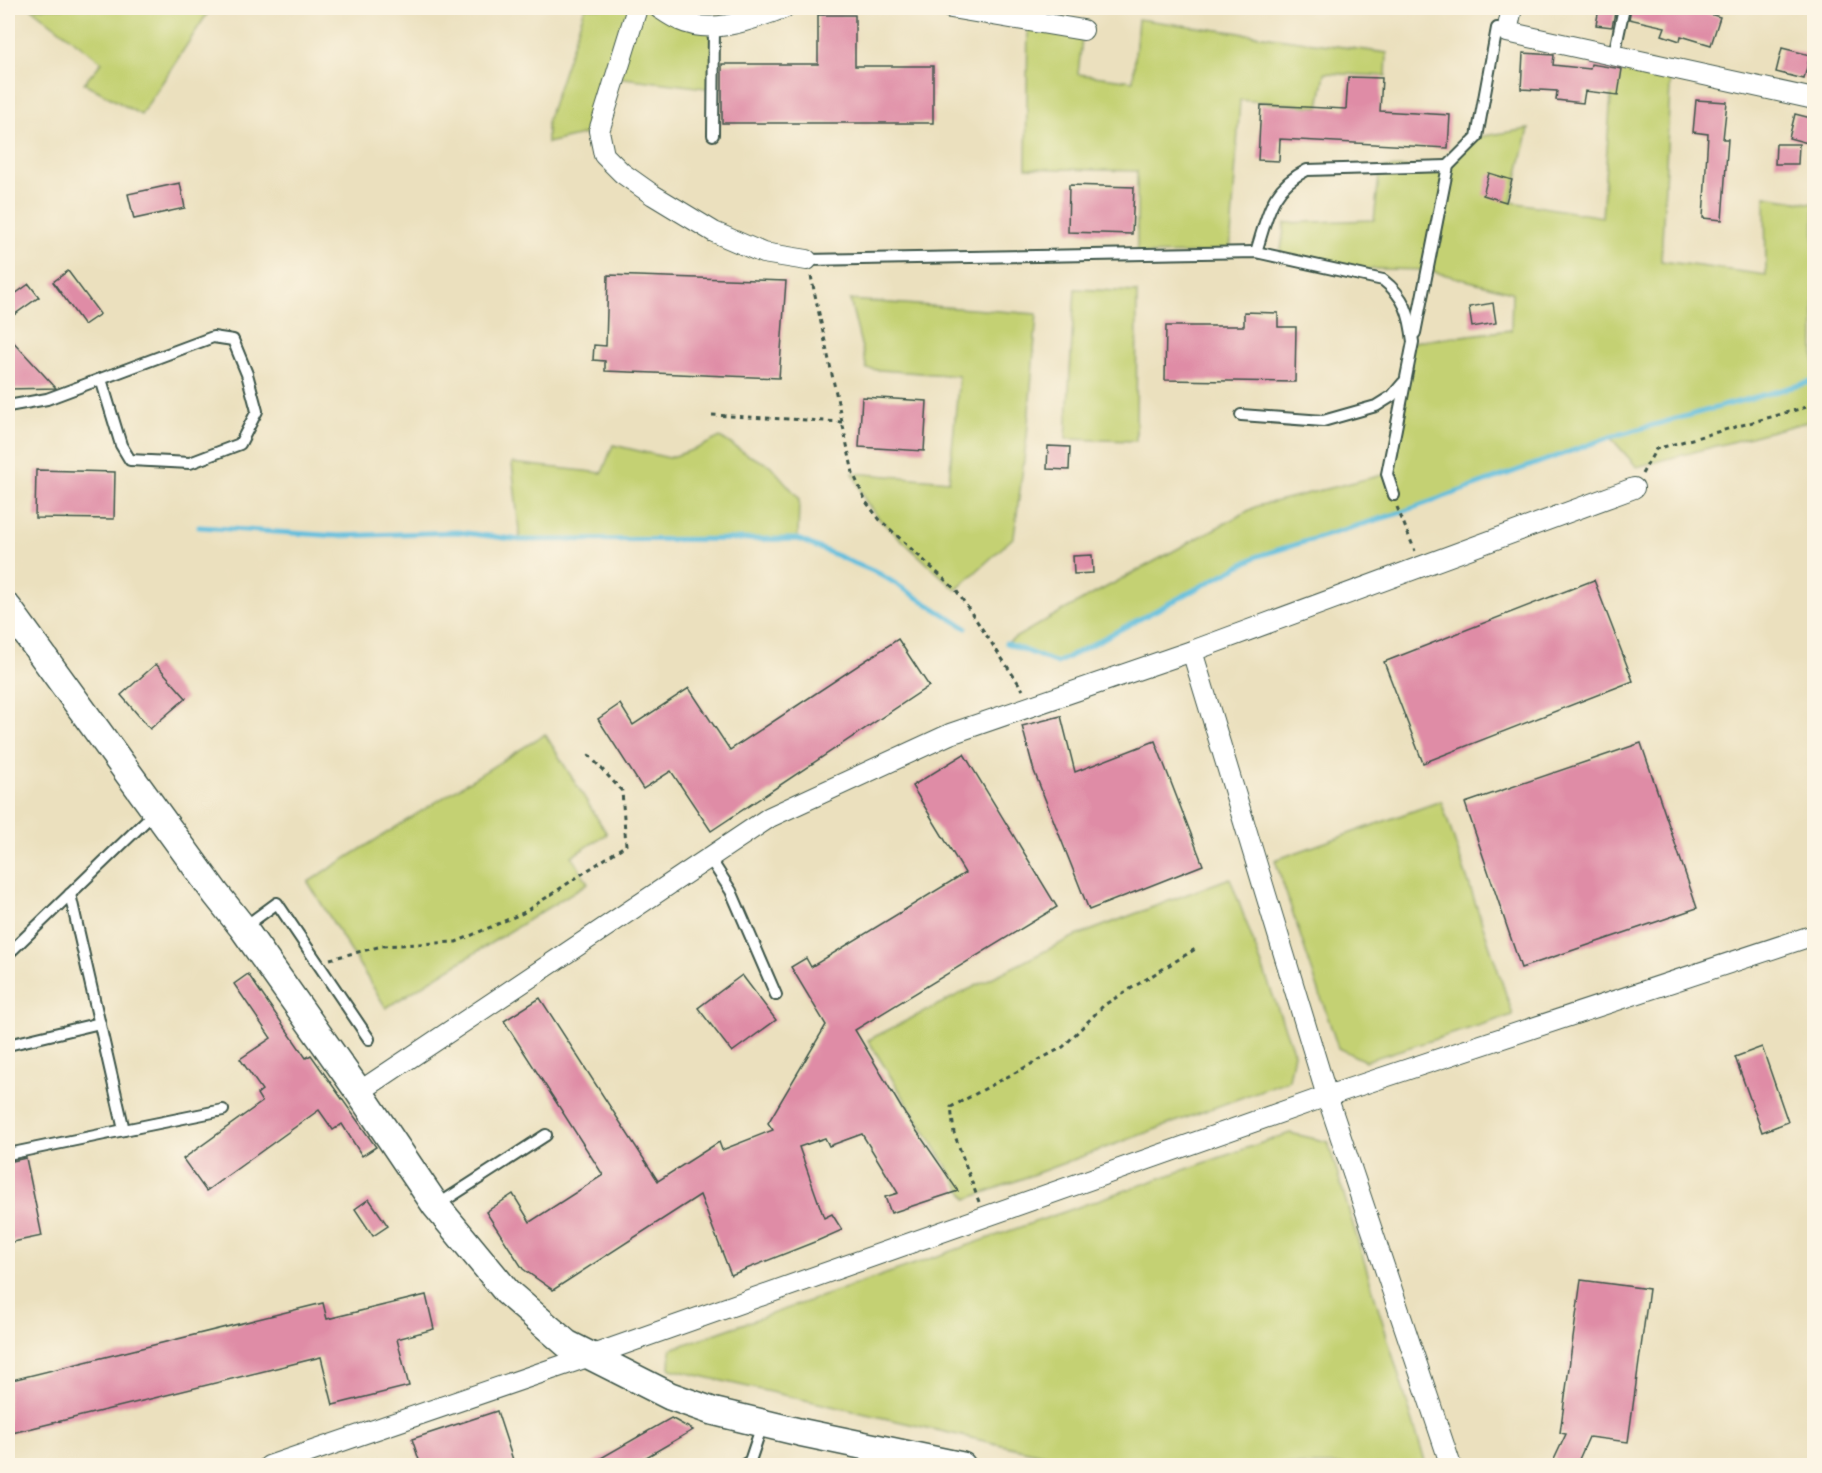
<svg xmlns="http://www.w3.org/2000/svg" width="1822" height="1473" font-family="Caveat,sans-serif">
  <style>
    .green { fill: #c4d173; stroke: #728754; stroke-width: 1.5 }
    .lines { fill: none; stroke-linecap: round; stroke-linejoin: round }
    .stream { stroke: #5fbddd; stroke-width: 5 }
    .building { fill: #df8ca6 }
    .lane-casing { stroke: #3e5549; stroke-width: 14 }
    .street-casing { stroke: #3e5549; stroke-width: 22 }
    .secondary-casing { stroke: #3e5549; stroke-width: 30 }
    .path { stroke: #3e5549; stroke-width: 3; stroke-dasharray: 4.5 4.5; stroke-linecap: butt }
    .lane { stroke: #fff; stroke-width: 10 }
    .street { stroke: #fff; stroke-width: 20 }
    .secondary { stroke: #fff; stroke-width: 27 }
  </style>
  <rect width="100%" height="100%" fill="#fcf5e5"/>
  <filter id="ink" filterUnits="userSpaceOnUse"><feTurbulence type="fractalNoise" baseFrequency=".0167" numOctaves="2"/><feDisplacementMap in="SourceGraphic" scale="12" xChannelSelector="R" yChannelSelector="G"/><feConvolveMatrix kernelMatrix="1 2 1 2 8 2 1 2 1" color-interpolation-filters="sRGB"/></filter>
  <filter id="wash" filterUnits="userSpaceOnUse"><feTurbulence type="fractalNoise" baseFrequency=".008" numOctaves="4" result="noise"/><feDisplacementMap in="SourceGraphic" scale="24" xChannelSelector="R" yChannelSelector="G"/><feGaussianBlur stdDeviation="1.35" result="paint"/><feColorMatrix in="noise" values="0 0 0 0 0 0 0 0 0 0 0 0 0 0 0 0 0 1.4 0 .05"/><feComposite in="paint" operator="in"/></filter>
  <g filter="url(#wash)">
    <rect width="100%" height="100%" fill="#ebe0be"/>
    <!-- green -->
    <g class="green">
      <path d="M31,8H211L141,115L84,83L102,62Z"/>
      <path d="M585,8H659L714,26L713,89L616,77L599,131L547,143V121Z"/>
      <path d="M984,8H1030L1028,20L1083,30L1078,74L1133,81L1138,19L1387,53L1386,76L1325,73L1319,107L1240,100L1230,253L1137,254V171L1026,168L1028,21Z"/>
      <path d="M1614,55L1671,68L1661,261L1766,275L1765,196L1814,204V420L1637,467L1610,437L1399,513L1258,556L1057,663L1006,643L1053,616L1257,506L1387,474L1413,342L1511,330L1512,292L1427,270L1331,268L1280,257L1285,223L1374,220L1380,168L1447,166L1477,137L1529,129L1511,202L1602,217Z"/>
      <path d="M1075,289L1137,292L1136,441L1066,439Z"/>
      <path d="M850,300L1037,314L1027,436L1014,537L956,590L880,520L866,502L853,473L949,481L959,376L867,369Z"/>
      <path d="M720,437L748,455L770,465L799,498L798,539L520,540L512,463L602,473L613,445L669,458L698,448Z"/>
      <path d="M545,734L607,834L572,856L588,883L386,1008L308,882Z"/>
      <path d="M1441,801L1513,1015L1365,1061L1338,1048L1275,860Z"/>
      <path d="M1230,878L1294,1053L1289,1080L967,1199L868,1040L1071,938Z"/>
      <path d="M1290,1133L1328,1142L1426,1465H1089L670,1369L671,1349Z"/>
    </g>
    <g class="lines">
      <!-- stream -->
      <g class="stream">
        <path d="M199,527L339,536L458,532L520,540L798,539L880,574L966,628"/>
        <path d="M1006,643L1057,663L1258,556L1399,513L1610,437L1814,381"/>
      </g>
    </g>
    <g id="blocks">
      <!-- building -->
      <g class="building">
        <path d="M1599,8H1616L1612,27L1596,25Z"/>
        <path d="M1631,8H1689L1720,17L1711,45L1681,36L1680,41L1662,35L1665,27L1629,19Z"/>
        <path d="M818,15H855V66H933V123H722V64H818Z"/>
        <path d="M1782,48L1810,55L1804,79L1776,72Z"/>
        <path d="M1523,53L1554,55L1553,65L1590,69L1591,64L1622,69L1618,95L1585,91L1583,103L1556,100L1557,91L1521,89Z"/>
        <path d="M1348,77L1382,78L1380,111L1450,115L1448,148L1280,139L1279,161L1258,160L1261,105L1346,109Z"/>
        <path d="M1696,100L1727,102L1723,139H1728L1722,220L1703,218L1708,134L1693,132Z"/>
        <path d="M1795,114L1815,119V145L1789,138Z"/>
        <path d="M1776,144H1799L1798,164H1775Z"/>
        <path d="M1489,173L1512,180L1506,202L1483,195Z"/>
        <path d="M180,183L185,208L134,219L128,194Z"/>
        <path d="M1069,185L1134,187L1132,234L1068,232Z"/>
        <path d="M68,271L100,314L84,325L53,282Z"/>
        <path d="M608,275L786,281L779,378L605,371V361L593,360L594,345L606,346Z"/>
        <path d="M29,284L39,297L8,319V299Z"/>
        <path d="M1493,303L1496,323L1472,327L1469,307Z"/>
        <path d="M1244,312L1278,313V327H1296L1295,382L1165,380L1166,326H1244Z"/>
        <path d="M8,336L56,388L8,389Z"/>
        <path d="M862,397L927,401L924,451L859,447Z"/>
        <path d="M1048,446L1070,447L1069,470L1047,469Z"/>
        <path d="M36,470L115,472L114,519L35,518Z"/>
        <path d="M1092,555L1093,573L1074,574L1073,556Z"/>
        <path d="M1594,580L1633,681L1423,763L1384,662Z"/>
        <path d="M898,639L929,686L711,831L671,771L643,789L598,719L620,704L633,725L689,688L730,750Z"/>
        <path d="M156,664L186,698L150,729L121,695Z"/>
        <path d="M1061,716L1075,772L1155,741L1203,865L1089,910L1034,771L1022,726Z"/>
        <path d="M1641,743L1697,908L1521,968L1465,803Z"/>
        <path d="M964,754L1057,907L855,1030L905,1114L958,1191L891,1213L885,1197L898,1193L862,1134L829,1146L825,1138L799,1147L824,1218L832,1214L842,1230L817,1241L731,1275L700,1195L553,1290L523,1269L486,1212L513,1194L530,1222L603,1175L504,1021L540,998L658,1181L719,1142L722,1150L773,1130L768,1123L826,1025L791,967L806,958L811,967L965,873L912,786Z"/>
        <path d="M248,974L306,1058L311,1055L376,1147L362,1156L342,1124L333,1130L319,1110L206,1191L183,1159L262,1102L257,1094L262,1090L240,1059L271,1038L234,984Z"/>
        <path d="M742,975L776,1020L732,1052L698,1008Z"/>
        <path d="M1762,1047L1788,1122L1762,1132L1735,1057Z"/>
        <path d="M26,1158L42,1236L8,1243V1162Z"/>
        <path d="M369,1199L388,1226L373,1236L355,1209Z"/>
        <path d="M1581,1280L1649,1289L1628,1442L1589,1437L1576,1466H1551L1566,1434L1560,1433Z"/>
        <path d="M426,1295L434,1329L397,1339L409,1386L333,1405L321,1357L8,1434V1381L323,1303L327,1319Z"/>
        <path d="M497,1411L515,1466H421L412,1439Z"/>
        <path d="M671,1418L693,1430L631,1466H587Z"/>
      </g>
    </g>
  </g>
  <g filter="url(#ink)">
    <use href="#blocks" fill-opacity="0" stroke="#3e5549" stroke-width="1.5"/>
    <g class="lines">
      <defs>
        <g id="lane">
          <path d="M1614,55L1624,8"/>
          <path d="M713,135L714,26"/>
          <path d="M1256,252C1268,215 1270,188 1307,170L1448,166"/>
          <path d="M807,260L1256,252L1383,280C1405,297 1410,314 1413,342L1387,474L1394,495"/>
          <path d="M1415,333L1448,166L1477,137L1497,28L1507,32"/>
          <path d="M8,406L47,399L213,337L233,340L247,374L257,411L240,444L190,463L130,460L121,445L101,379"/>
          <path d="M1241,415L1323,421L1376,406L1392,396L1403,383"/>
          <path d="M709,857L731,891L776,995"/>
          <path d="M70,894L124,1130L223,1110"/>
          <path d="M243,928L277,903L369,1039"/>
          <path d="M8,954L155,812"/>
          <path d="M8,1045L100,1023"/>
          <path d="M8,1154L124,1130"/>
          <path d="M436,1206L546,1135"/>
          <path d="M742,1466L750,1461L762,1425"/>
        </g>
        <g id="street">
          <path d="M637,8L599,131L604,155L622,173L653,195L714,232L763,253L807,260"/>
          <path d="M659,8C665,12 672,17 679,20C713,36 752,19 784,8"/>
          <path d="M951,8L1083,30"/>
          <path d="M1512,8L1507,32L1814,99"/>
          <path d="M1192,651L1327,1096L1451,1466"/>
          <path d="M359,1092L770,817L950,734L1192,651L1634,488"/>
          <path d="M269,1466L590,1356L1327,1096L1814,935"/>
        </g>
        <path id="secondary" d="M8,608L216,894L243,928L359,1092L436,1206L507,1292L567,1344L670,1396L712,1411L799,1432L962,1466"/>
      </defs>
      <!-- lane casing -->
      <use href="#lane" class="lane-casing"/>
      <!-- street casing -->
      <use href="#street" class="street-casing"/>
      <!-- secondary casing -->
      <use href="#secondary" class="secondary-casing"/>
      <!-- path -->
      <g class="path">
        <path d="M811,276L853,473L866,502L880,520L956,590L1023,690"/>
        <path d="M712,415L842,422"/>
        <path d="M1642,474L1656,449L1814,405"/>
        <path d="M1397,507L1415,551"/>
        <path d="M330,959L382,946L456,942L523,913L626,845L622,791L587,753"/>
        <path d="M979,1202L954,1133L951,1107L1063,1047L1104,1005L1197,948"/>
      </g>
      <!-- lane -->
      <use href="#lane" class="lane"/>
      <!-- street -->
      <use href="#street" class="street"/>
      <!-- secondary -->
      <use href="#secondary" class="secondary"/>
    </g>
  </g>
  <!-- margin -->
  <rect width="1822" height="1473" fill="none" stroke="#fcf5e5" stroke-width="30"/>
</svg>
